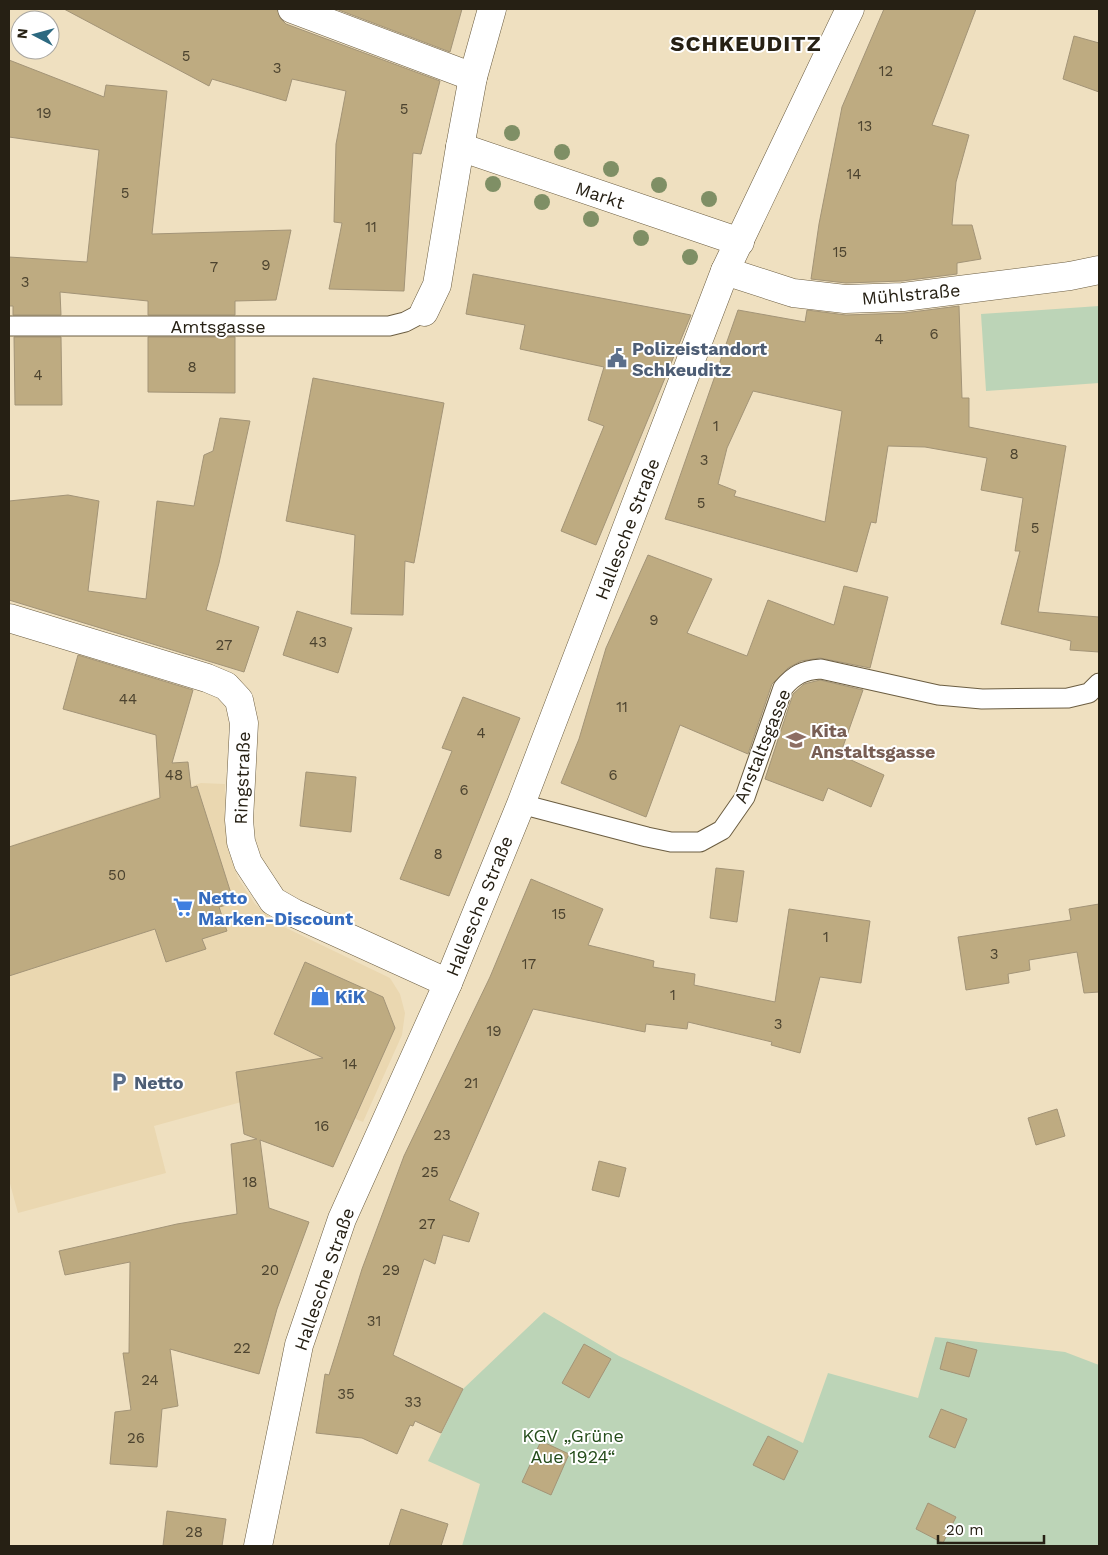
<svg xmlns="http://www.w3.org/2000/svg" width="1108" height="1555" font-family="'Work Sans',sans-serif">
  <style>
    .built { fill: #ead7b0 }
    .green { fill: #bcd4b7 }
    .building { fill: #beab81; stroke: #a39477; fill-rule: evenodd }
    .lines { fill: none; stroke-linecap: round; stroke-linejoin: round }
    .service-casing { stroke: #6b5d41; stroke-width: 21 }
    .minor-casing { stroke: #6b5d41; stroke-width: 29 }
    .tertiary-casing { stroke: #6b5d41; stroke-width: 29 }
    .service { stroke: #fff; stroke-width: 19 }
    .minor { stroke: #fff; stroke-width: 28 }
    .tertiary { stroke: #fff; stroke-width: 28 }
    .tree { fill: #7f8f65 }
    .labels { text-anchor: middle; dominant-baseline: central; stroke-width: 4; stroke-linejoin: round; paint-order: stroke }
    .number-label { font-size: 15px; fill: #4c432f }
    .street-label { font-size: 18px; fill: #262014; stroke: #fff }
    .service-label { font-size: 18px; font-weight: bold; fill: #4e5e75; stroke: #fff; text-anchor: start }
    .education-label { font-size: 18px; font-weight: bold; fill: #785e54; stroke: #fff; text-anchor: start }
    .shop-label { font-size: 18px; font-weight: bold; fill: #366cbe; stroke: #fff; text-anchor: start }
    .park-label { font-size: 18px; fill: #244c1a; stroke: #fff }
    .district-label { font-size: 22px; font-weight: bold; letter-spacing: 1px; fill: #262014; stroke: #fff }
  </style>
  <rect width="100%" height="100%" fill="#efe0c0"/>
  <!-- built -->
  <path class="built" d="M201,783L225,784V818L228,849L238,878L255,904L280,925L390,978L400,994L405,1013L402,1035L363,1122L285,1090L154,1126L166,1173L18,1213L9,1180V846Z"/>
  <!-- green -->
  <g class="green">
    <path d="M1099,306V383L986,391L981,314Z"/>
    <path d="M544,1312L619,1356L803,1443L828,1373L918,1398L935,1337L1065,1352L1099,1365V1546H462L480,1484L428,1461L463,1389Z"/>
  </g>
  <!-- building -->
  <g class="building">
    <path d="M64,9H277L280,18L286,24L440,81L421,154L413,153L404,291L329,289L342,223L334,222L336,144L346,91L292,79L286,101L212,79L209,86Z"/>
    <path d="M336,9H462L450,52Z"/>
    <path d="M884,9H976L932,125L969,135L956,182L952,225H972L981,259L957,263V274L902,281L846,283L811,279L819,224L842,107Z"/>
    <path d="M1074,36L1099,43V92L1063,79Z"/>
    <path d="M9,60L104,97L106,85L167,91L152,234L291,230L276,300L235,301V315H148V301L60,292L61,315H13V306H9V257L87,262L99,150L9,137Z"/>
    <path d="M473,274L691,315L596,545L561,531L604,426L588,420L604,367L520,349L525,325L466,314Z"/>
    <path d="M959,306L962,398H969V427L1066,446L1038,612L1099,617V652L1070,650L1071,641L1001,624L1020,551H1015L1023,498L981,490L987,458L925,447L888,446L876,523L871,522L857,572L665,519L738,310L805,322L807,310L846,315L904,313ZM753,391L842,411L825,522L734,496L736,491L718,484L727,448Z"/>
    <path d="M14,337H61L62,405H15Z"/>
    <path d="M148,337H235V393L148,392Z"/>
    <path d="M313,378L444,403L414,563L405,561L403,615L351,614L355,535L286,521Z"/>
    <path d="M220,418L250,421L219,563L206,610L259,627L244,672L9,600V501L68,495L99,501L88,591L146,599L157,501L194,506L204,455L213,451Z"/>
    <path d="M648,555L712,579L687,633L747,656L768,600L834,625L844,586L888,597L870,668L820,658L801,661L788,668L772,684L748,754L680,725L646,817L561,783L579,739L606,648Z"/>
    <path d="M297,611L352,628L338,673L283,655Z"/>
    <path d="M78,655L193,690L172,763L188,762L191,788L197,786L234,903L219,907L227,931L202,939L206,949L166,962L155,929L9,976V847L160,798L156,735L63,709Z"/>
    <path d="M820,680L863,690L840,755L884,775L871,807L828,788L823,801L765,779L793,694L804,684Z"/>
    <path d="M463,697L520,718L449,896L400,879L452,751L442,748Z"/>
    <path d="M306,772L356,777L351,832L300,826Z"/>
    <path d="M716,868L744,871L737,922L710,918Z"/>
    <path d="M531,879L603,909L588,945L654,961L653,967L695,974L694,985L775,1002L789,909L870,921L861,983L820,977L800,1053L771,1045L772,1042L688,1022L687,1029L646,1024L645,1032L533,1009L449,1200L479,1213L469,1242L443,1235L435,1264L424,1259L393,1355L463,1389L441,1433L415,1421L413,1426L410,1425L397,1454L362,1438L316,1433L325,1374L329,1375L362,1269L404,1156L490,977Z"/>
    <path d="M1099,904V992L1084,993L1077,952L1029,960L1030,970L1008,974L1009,983L966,990L958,937L1071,920L1069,909Z"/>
    <path d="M305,962L383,997L395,1028L333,1167L260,1140L269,1208L309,1222L277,1309L259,1374L170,1349L178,1406L162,1409L157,1467L110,1464L115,1412L131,1410L123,1353H129L130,1262L65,1275L59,1251L177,1224L237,1214L231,1144L257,1139L244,1134L236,1072L323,1058L274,1034Z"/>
    <path d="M1057,1109L1065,1136L1036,1145L1028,1118Z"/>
    <path d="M599,1161L626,1168L619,1197L592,1190Z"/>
    <path d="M947,1342L977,1350L969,1377L940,1369Z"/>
    <path d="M584,1344L611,1359L589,1398L562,1383Z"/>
    <path d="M941,1409L967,1419L955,1448L929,1437Z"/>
    <path d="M768,1436L798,1451L784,1480L753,1465Z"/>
    <path d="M541,1441L569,1454L551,1495L522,1482Z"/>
    <path d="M928,1503L956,1517L943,1543L916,1529Z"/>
    <path d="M401,1509L448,1524L441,1546H389Z"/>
    <path d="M167,1511L226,1519L222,1546H163Z"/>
  </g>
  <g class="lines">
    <defs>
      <g id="service">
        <path d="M9,326H389L405,322L424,312"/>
        <path d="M521,804L647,837L671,842H700L722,830L745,797L783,688C794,675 803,670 821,669L938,695L982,699L1068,698L1089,693L1099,683"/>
      </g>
      <g id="minor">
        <path d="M292,9L473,77"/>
        <path d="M492,9L473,77L460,147L740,242"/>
        <path d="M424,312L437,285L460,147"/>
        <path d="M9,618L207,678L226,686L239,700L244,723L239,820L241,842L248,863L273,901L294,913L448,983"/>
      </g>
      <g id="tertiary">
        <path d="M725,271L793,293L845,299L903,297L1070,276L1099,270"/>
        <path d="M258,1546L299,1345L342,1219L448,983L521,804L725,271L850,9"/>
      </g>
    </defs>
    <!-- service casing -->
    <use href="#service" class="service-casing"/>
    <!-- minor casing -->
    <use href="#minor" class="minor-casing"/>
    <!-- tertiary casing -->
    <use href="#tertiary" class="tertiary-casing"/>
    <!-- service -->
    <use href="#service" class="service"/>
    <!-- minor -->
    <use href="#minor" class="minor"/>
    <!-- tertiary -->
    <use href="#tertiary" class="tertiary"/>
  </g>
  <!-- trees -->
  <g class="tree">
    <circle cx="512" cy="133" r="8"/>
    <circle cx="562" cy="152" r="8"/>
    <circle cx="611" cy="169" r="8"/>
    <circle cx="493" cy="184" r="8"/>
    <circle cx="659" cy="185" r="8"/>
    <circle cx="709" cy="199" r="8"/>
    <circle cx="542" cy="202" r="8"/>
    <circle cx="591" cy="219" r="8"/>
    <circle cx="641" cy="238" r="8"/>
    <circle cx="690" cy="257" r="8"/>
  </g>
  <!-- icons -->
  <defs>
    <symbol id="civic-bare" viewBox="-9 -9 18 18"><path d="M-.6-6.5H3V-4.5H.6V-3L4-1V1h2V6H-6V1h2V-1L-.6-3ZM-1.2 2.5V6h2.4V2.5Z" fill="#5c6f8a" stroke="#fff" stroke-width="2.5" paint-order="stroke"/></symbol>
    <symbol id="school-bare" viewBox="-9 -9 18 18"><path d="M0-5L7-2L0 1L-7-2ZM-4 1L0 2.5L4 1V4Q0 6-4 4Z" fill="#8d6e63" stroke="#fff" stroke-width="2.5" paint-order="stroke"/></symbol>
    <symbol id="supermarket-bare" viewBox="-9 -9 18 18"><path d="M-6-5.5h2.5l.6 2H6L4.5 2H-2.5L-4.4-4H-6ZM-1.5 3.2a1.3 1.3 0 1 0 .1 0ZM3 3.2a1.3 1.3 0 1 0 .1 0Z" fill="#3f7fe0" stroke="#fff" stroke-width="2.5" paint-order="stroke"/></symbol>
    <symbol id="shop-bare" viewBox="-9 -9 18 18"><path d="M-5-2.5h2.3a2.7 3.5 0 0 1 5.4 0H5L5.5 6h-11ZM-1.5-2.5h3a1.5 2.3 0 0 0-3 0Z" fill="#3f7fe0" stroke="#fff" stroke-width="2.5" paint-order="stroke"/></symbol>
    <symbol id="parking-bare" viewBox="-9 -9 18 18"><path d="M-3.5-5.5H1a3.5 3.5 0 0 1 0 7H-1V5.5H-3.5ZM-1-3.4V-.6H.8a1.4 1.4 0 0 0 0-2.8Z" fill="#5c6f8a" stroke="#fff" stroke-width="2.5" paint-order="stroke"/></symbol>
  </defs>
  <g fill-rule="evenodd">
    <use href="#civic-bare" x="603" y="344" width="28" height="28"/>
    <use href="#school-bare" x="782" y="726" width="28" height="28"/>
    <use href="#supermarket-bare" x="169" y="893" width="28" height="28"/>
    <use href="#shop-bare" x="306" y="982" width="28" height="28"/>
    <use href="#parking-bare" x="105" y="1068" width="28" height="28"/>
  </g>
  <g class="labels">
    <!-- number labels -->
    <g class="number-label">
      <text x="186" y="56">5</text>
      <text x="277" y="68">3</text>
      <text x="886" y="71">12</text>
      <text x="404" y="109">5</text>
      <text x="44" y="113">19</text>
      <text x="865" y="126">13</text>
      <text x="854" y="174">14</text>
      <text x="125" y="193">5</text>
      <text x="371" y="227">11</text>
      <text x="840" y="252">15</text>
      <text x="266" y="265">9</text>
      <text x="214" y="267">7</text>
      <text x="25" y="282">3</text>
      <text x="934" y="334">6</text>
      <text x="879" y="339">4</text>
      <text x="192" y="367">8</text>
      <text x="38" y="375">4</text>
      <text x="716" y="426">1</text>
      <text x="1014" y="454">8</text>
      <text x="704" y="460">3</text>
      <text x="701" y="503">5</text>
      <text x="1035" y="528">5</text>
      <text x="654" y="620">9</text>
      <text x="318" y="642">43</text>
      <text x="224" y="645">27</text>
      <text x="128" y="699">44</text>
      <text x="622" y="707">11</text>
      <text x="481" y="733">4</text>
      <text x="174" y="775">48</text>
      <text x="613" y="775">6</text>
      <text x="464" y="790">6</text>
      <text x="438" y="854">8</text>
      <text x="117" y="875">50</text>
      <text x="559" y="914">15</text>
      <text x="826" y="937">1</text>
      <text x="994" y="954">3</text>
      <text x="529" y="964">17</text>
      <text x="673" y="995">1</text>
      <text x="778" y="1024">3</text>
      <text x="494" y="1031">19</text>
      <text x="350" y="1064">14</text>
      <text x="471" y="1083">21</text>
      <text x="322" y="1126">16</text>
      <text x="442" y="1135">23</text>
      <text x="430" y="1172">25</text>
      <text x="250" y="1182">18</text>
      <text x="427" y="1224">27</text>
      <text x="270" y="1270">20</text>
      <text x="391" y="1270">29</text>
      <text x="374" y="1321">31</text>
      <text x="242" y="1348">22</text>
      <text x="150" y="1380">24</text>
      <text x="346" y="1394">35</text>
      <text x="413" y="1402">33</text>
      <text x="136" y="1438">26</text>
      <text x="194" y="1532">28</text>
    </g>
    <!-- street labels -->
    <g class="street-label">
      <text transform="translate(600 195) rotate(19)">Markt</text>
      <text transform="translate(911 294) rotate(-5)">Mühlstraße</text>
      <text x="218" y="326">Amtsgasse</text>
      <text transform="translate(627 529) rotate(-69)">Hallesche Straße</text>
      <text transform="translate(762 746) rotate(-68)">Anstaltsgasse</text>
      <text transform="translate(242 778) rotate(-88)">Ringstraße</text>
      <text transform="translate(479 906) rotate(-68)">Hallesche Straße</text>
      <text transform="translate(324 1279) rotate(-71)">Hallesche Straße</text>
    </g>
    <!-- service labels -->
    <g class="service-label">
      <text x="632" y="348">Polizeistandort<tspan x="632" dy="21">Schkeuditz</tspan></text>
      <text x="134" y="1082">Netto</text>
    </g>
    <!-- education labels -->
    <g class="education-label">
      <text x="811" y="730">Kita<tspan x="811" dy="21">Anstaltsgasse</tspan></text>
    </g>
    <!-- shop labels -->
    <g class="shop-label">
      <text x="198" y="897">Netto<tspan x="198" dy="21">Marken-Discount</tspan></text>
      <text x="335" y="996">KiK</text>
    </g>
    <!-- park labels -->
    <g class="park-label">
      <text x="573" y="1435">KGV „Grüne<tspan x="573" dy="21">Aue 1924“</tspan></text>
    </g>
    <!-- district labels -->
    <g class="district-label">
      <text x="746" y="43">SCHKEUDITZ</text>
    </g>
  </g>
  <!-- border -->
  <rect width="1108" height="1555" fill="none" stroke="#262014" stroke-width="20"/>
  <!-- north arrow -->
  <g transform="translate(35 35) rotate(276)"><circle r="24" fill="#ffffff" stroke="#a8a6a1"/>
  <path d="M0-4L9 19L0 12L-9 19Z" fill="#2c6980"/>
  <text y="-8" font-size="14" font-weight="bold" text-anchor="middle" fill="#262014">N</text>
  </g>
  <!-- scale -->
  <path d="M938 1535v8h106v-8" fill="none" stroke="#262014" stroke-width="2.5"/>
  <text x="946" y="1535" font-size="15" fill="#262014" stroke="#ffffff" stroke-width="4" paint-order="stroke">20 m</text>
</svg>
